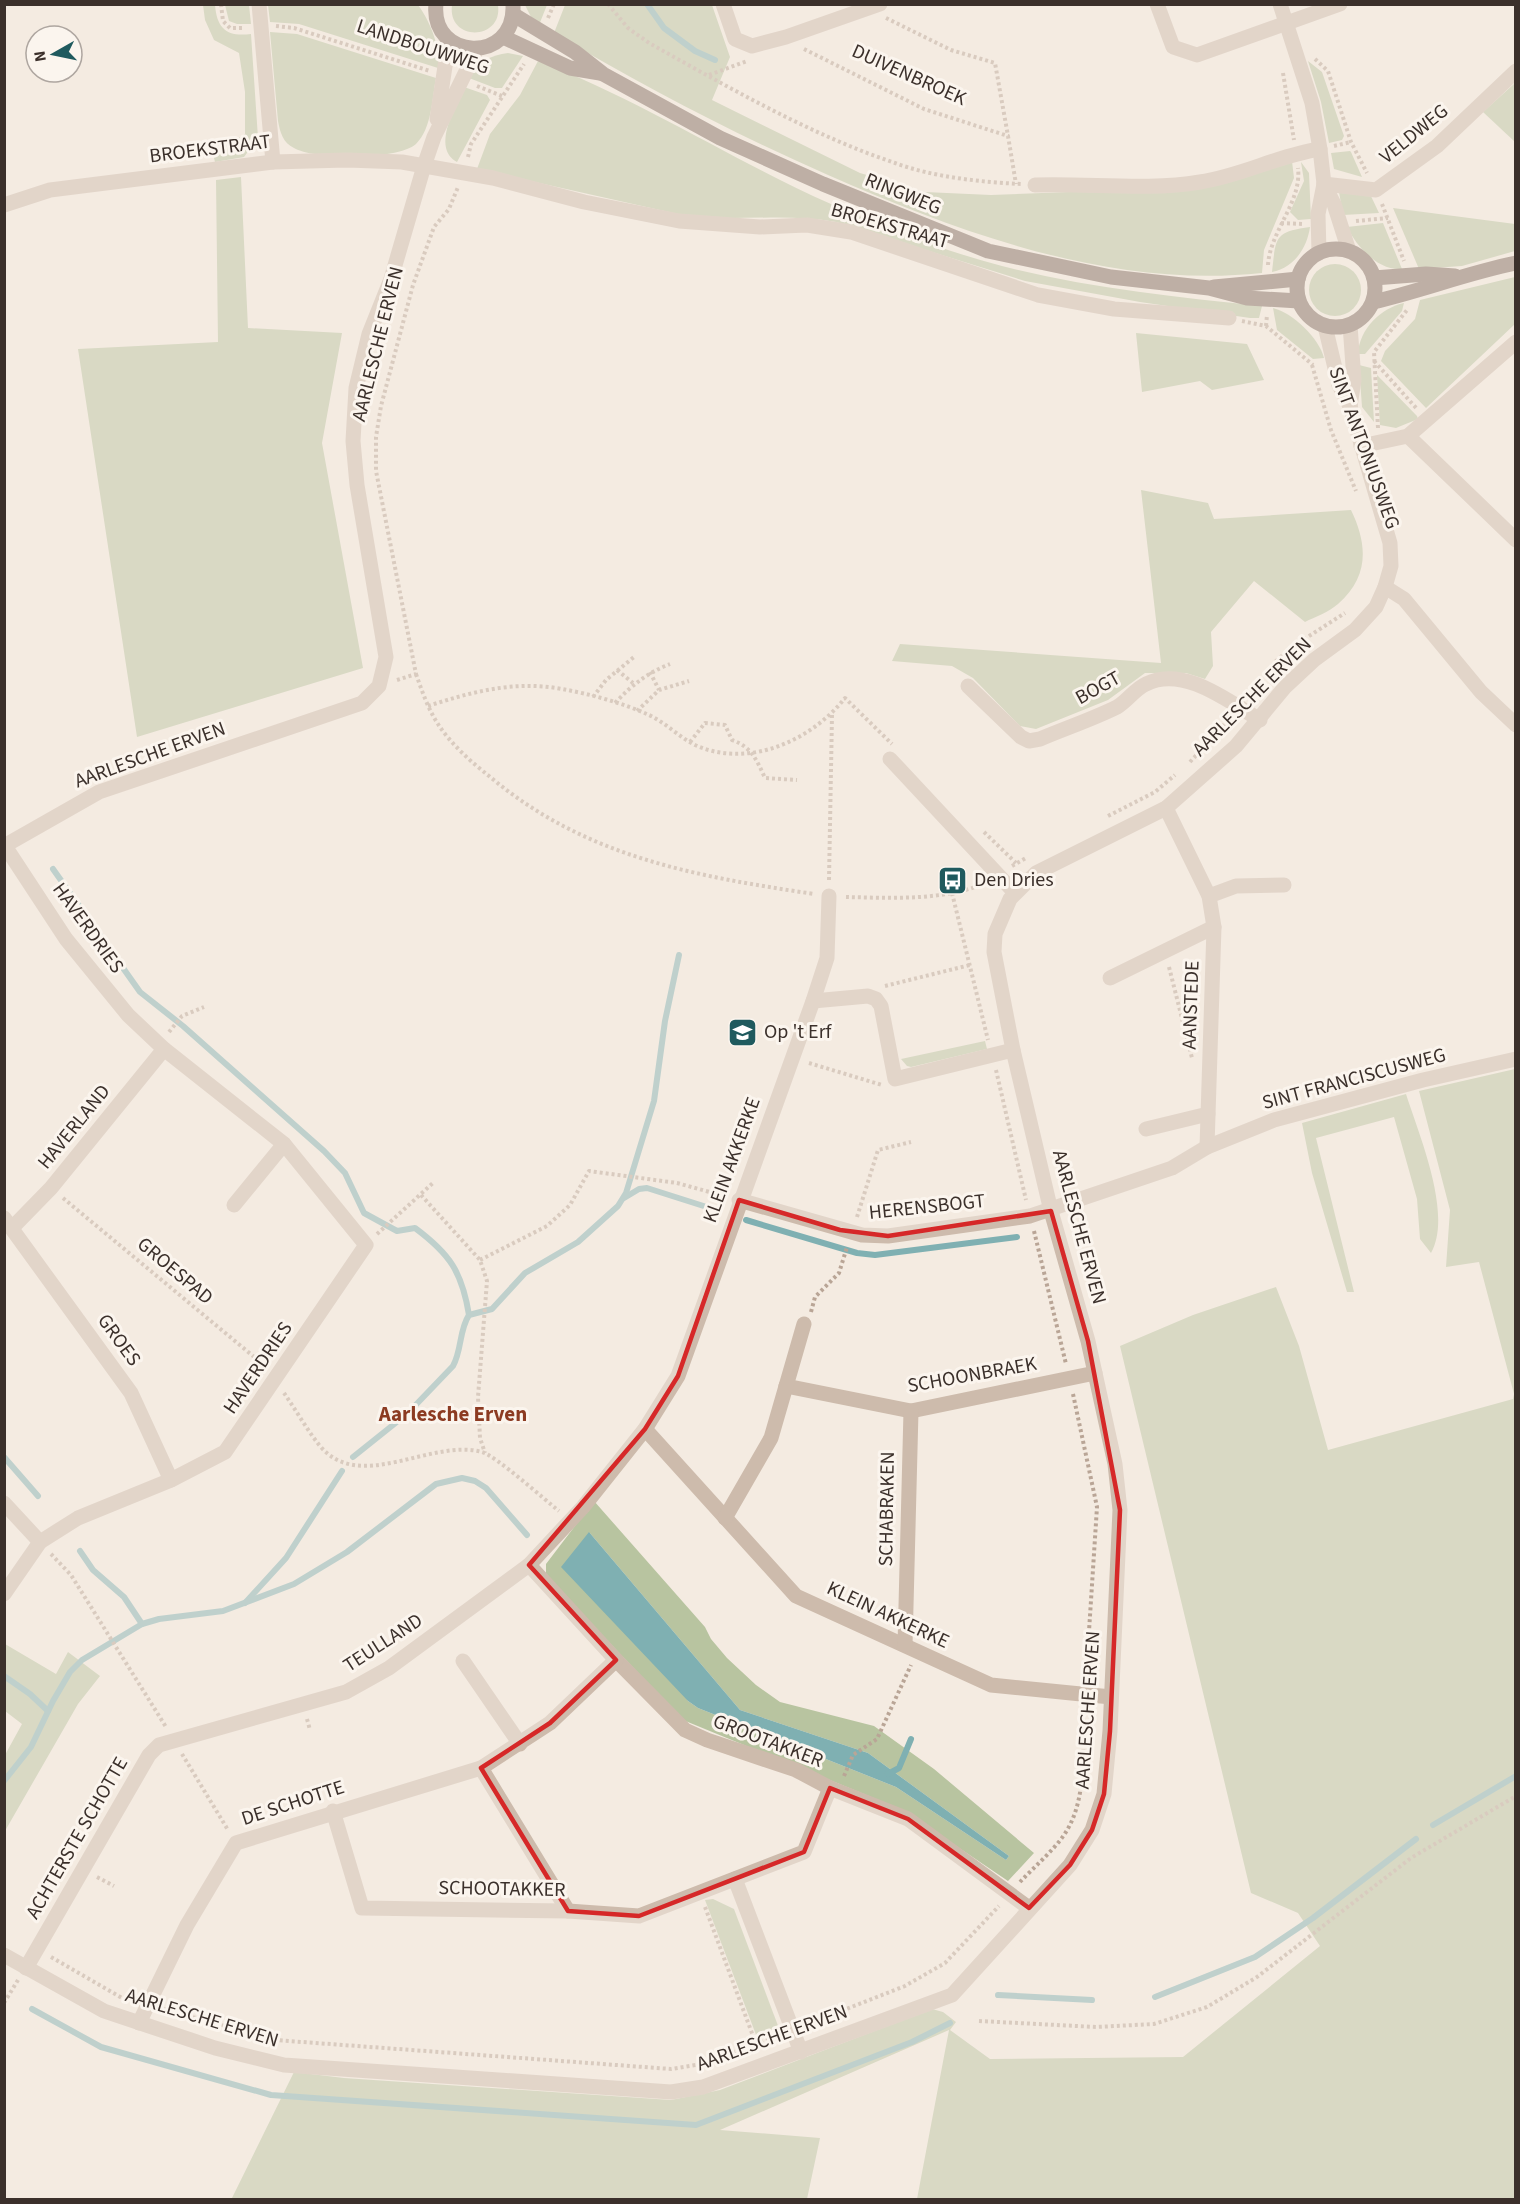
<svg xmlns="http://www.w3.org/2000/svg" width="1520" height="2204" font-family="'Source Sans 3',sans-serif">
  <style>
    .green { fill: #b8c4a0; fill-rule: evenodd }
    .water { fill: #7fb0b2 }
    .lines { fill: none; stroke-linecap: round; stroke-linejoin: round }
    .stream { stroke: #7fb0b2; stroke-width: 6 }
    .path { stroke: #b9a596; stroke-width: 4; stroke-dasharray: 3 3; stroke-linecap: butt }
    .minor { stroke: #cdbbac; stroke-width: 15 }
    .major { stroke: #7d675c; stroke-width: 15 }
    .marked { fill: none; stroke: #d62828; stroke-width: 4.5; stroke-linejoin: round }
    .labels { text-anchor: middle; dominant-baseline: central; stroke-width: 6; stroke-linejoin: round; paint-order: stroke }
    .street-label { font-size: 20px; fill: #3b302b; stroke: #fbf5ee }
    .poi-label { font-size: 20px; fill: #3b302b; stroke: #fbf5ee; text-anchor: start }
    .neighbourhood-label { font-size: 21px; font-weight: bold; fill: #8c3b22; stroke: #fbf5ee }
  </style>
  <rect width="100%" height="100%" fill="#f4ebe1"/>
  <!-- green -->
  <g class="green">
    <path d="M203,5H215C217,29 227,37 251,34L258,138L244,157L215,162L213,154L245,134V92L239,53L214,40L205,20Z"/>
    <path d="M225,5H249L251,24H237L229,21Z"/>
    <path d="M268,5H418C430,21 441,48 438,68L299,24L270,22Z"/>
    <path d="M452,5H498C503,41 447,42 452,5Z"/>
    <path d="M525,5H547L539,25L532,19Z"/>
    <path d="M565,5H712L730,57L712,100L860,173L925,192L991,195L1094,191L1292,161L1294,178L1264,250L1262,273C1112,289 963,234 828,175C733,133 642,86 554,33Z"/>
    <path d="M270,32L297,34L436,78C432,99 432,128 416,144C399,160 314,160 294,148C283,143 280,132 278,121Z"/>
    <path d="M508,53L523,56L502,88H495L469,78C478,62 491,55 508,53Z"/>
    <path d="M538,61C639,99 732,160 831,204C886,228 944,251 1002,266C1087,288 1175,297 1262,306L1259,318H1250L1140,302L1025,281L836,222C788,213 740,221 691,217L477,169L490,134L520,95Z"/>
    <path d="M1308,61L1322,72L1344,136L1342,140L1329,143L1321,102Z"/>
    <path d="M1515,83V142L1483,112Z"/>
    <path d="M464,87L487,95L490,100L457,162C431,148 456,106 464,87Z"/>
    <path d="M1350,151L1351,152L1362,177L1334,169L1331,153Z"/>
    <path d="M1301,162L1309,173L1311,219L1298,220L1290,212L1304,181Z"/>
    <path d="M241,177L248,328L342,333L322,443L363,668L137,737L78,349L218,342L216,180Z"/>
    <path d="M1339,192L1370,194L1379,213L1343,215Z"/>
    <path d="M1393,208L1515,224V251L1462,266L1419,269Z"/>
    <path d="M1383,223L1402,269C1378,271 1357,247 1347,227Z"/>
    <path d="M1310,227C1307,248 1294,268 1272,272C1276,237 1274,232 1310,227Z"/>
    <circle cx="1335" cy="290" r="26"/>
    <path d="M1515,277V324L1426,408L1381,361L1385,351L1415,319L1420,300Z"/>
    <path d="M1404,303L1402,311L1365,354H1358C1359,329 1381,308 1404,303Z"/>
    <path d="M1273,308C1293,313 1319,338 1324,358L1313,359L1277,330Z"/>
    <path d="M1136,333L1247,344L1264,380L1212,390L1200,381L1142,392Z"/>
    <path d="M1359,365L1371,368L1374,422L1362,407Z"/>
    <path d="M1377,375L1417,416L1418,419L1396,428L1380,425Z"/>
    <path d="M1141,490L1208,503L1214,519L1351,510C1368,545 1369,577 1338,604C1329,612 1315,617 1305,622L1254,581L1211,632L1213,666L1205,679L1186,673H1145L1108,700L1036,729L1020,726L973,678L952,666L892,661L900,644L1161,663Z"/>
    <path d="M985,1041L987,1049L911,1067L907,1066L901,1059Z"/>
    <path d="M1515,1069V2199H917L949,2030L720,2130L820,2138L807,2199L231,2200L294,2072L344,2078L671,2100L720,2090L932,2009L943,2012L956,2022L950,2030L990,2059L1183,2057L1320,1946L1298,1913L1251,1893L1120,1346L1193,1315L1276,1287L1299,1346L1328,1450L1513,1399L1514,1394L1479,1262L1446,1267L1450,1210L1419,1091Z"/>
    <path d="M1406,1094C1419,1135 1453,1214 1431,1253L1420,1239L1417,1199L1394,1117L1316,1138L1354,1292H1347L1312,1173L1302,1123Z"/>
    <path d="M594,1501L705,1627L711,1639L727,1658L756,1685L780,1702L874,1726L934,1769L1034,1853L1008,1881L903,1810L683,1720L546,1576V1564ZM589,1532L740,1710L868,1753L1009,1856L1006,1860L896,1787L698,1708L688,1701Z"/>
    <path d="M5,1644L56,1674L68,1652L100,1676L78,1704L5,1831V1755L22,1724L5,1711Z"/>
    <path d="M713,1899L734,1909L780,2031L758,2040L705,1900Z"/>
  </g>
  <!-- water -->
  <path class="water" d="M589,1532L740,1710L868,1753L1009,1856L1006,1860L896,1787L698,1708L688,1701L561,1567Z"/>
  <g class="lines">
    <!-- stream -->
    <g class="stream">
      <path d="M647,4L664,28L695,51L715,60"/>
      <path d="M53,869L140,992L183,1026L324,1151L345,1173L364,1213L397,1231L415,1228C450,1254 462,1272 469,1315"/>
      <path d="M624,1198L639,1189L647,1188L713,1209"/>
      <path d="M746,1220L857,1253L875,1255L1017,1237"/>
      <path d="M4,1457L38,1496"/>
      <path d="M353,1457L408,1413L453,1366C462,1350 459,1330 469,1315L492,1309L525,1273L578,1242L618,1206L626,1193L654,1101L665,1021L679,955"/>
      <path d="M80,1551L93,1570L124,1597L142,1624"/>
      <path d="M245,1603L286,1558L342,1471"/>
      <path d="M4,1676L30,1694L48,1711"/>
      <path d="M888,1774L899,1768L911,1739"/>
      <path d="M4,1781L31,1747L53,1701L70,1672L82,1660L142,1624L159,1619L223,1611L294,1584L347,1552L436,1484L462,1478L475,1481L486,1488L527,1535"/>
      <path d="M1433,1825L1516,1776"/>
      <path d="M998,1995L1092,2000"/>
      <path d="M1155,1997L1255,1957L1313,1918L1416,1839"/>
      <path d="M32,2009L101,2047L271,2095L696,2125L912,2042L950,2023"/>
    </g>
    <!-- path -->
    <g class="path">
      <path d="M221,4L223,21L230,28H245"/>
      <path d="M608,4L628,28L649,43C726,86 811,135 895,163C933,177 980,182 1021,184"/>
      <path d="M548,18L554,4"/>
      <path d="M886,18L951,50L995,63L1008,136"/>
      <path d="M276,26L294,28L430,71"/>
      <path d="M804,49L924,109L1008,136L1016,184"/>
      <path d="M1315,59L1328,71L1351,142L1367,173"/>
      <path d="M1283,73L1294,140"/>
      <path d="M709,75L747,61"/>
      <path d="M477,86L502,96"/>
      <path d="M1334,146L1351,142"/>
      <path d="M468,157L471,144L524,64"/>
      <path d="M1382,204L1404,261"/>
      <path d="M1356,221L1388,218"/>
      <path d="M1281,223L1303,224"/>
      <path d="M1268,265C1270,231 1302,202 1298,168"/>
      <path d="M1242,321L1266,326L1313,365"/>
      <path d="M1266,326L1267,315"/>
      <path d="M1374,361L1417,409"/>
      <path d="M1312,365L1331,430L1356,491"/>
      <path d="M1378,428L1374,352L1407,310"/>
      <path d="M617,670L633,683"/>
      <path d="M650,672L659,690"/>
      <path d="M416,674C422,691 428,709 438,724C450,743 471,762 489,776C585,857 694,876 814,894"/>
      <path d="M397,680L416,674L376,471V437L381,406L413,285L434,227L449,209L458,187"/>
      <path d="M1249,694L1276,661L1295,645L1345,613"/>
      <path d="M593,697L606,680L634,657"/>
      <path d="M615,703C632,685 647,673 670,664"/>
      <path d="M428,706C471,692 516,680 562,689C590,694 623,703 649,715C666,723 679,737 695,745C748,769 811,741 845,698L892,744"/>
      <path d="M637,711L659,690L689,681"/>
      <path d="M690,742L705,723L725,725L732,740C752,747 757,761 765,778L797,780"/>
      <path d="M1190,762L1229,719"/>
      <path d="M1108,816L1155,792L1175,775"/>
      <path d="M984,832L1016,863"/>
      <path d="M1012,866L1026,858"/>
      <path d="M829,880L832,715"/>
      <path d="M952,893L988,1040"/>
      <path d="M846,897C892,898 943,901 986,883"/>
      <path d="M1169,967L1192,1058"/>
      <path d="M885,986L970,965"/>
      <path d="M169,1032L182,1016L204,1007"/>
      <path d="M809,1063L882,1085"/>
      <path d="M996,1070L1026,1200"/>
      <path d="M421,1195L480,1260L487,1281L478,1397L480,1438L485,1453"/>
      <path d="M63,1198L265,1366"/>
      <path d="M857,1217L878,1150L911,1142"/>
      <path d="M1034,1231L1066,1364"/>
      <path d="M377,1234L434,1182"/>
      <path d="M480,1260L547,1226L570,1205L589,1171L677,1183L724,1196"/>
      <path d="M811,1312L815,1297L839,1273L847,1247"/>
      <path d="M284,1393C296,1410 307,1430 320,1446C360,1494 431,1438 482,1452C496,1456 545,1500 559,1511"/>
      <path d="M1073,1394L1097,1507L1086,1678"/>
      <path d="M51,1554L71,1575L166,1727"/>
      <path d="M307,1719L310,1730"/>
      <path d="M182,1754L228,1830"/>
      <path d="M844,1776L853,1755L877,1739L911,1665"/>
      <path d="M97,1877L114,1886"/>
      <path d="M1020,1882C1034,1867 1052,1852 1064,1835C1088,1800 1082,1750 1084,1709"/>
      <path d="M705,1907L756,2044"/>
      <path d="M51,1957L122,1998"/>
      <path d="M4,2003L18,1980"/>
      <path d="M164,2009L275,2040L671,2069L702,2064L778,2035"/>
      <path d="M979,2021L1096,2027L1154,2024L1207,2007L1257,1977L1411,1858L1516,1796"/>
      <path d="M808,2024L905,1986L945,1963L999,1906"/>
    </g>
    <!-- minor -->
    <g class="minor">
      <path d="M259,4L273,162"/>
      <path d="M723,4L735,39L752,46L786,37L880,4"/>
      <path d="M1157,4L1173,47L1197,55L1340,4"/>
      <path d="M1280,4L1312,103L1320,149L1324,184L1318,214L1319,253"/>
      <path d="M437,119L449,40"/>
      <path d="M1324,184L1376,190L1437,146L1516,71"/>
      <path d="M1324,184L1334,204L1349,251"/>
      <path d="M1035,185C1091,183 1146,191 1200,182C1241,176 1279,155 1320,149"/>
      <path d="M4,205L50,190L273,162L347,160L402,162L493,178L584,202L679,221L760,227L807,225L851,232L1038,295L1114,309L1229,318"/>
      <path d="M1350,406L1354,380L1350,325"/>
      <path d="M1408,436L1516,540"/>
      <path d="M1361,446L1408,436L1516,342"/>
      <path d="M1385,587L1404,599L1481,692L1516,725"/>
      <path d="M968,686L1021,737L1029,741L1040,739C1066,728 1093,719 1117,707C1127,701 1135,689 1146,684C1184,665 1229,702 1260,720"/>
      <path d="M890,759L1015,893"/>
      <path d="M1166,808L1209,896L1214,927L1207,1147"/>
      <path d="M4,846L99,792L362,703L379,686L386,657L357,485L353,441L356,388L369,334L391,279L424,166L434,137L477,49"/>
      <path d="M1209,896L1236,886L1284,885"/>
      <path d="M1110,978L1214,927"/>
      <path d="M813,1001L868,996L876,999L881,1006L895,1079L1013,1050"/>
      <path d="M1146,1129L1208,1114"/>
      <path d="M739,1200L862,1235L888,1236L1030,1216L1172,1168L1207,1147L1274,1120L1423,1080L1516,1059"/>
      <path d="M234,1205L284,1144"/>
      <path d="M4,1218L131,1393L171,1480"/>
      <path d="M12,1228L51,1188L164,1049"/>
      <path d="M786,1386L911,1411L1095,1373"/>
      <path d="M645,1429L796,1596L991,1685L1111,1697"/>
      <path d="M4,1503L40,1542"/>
      <path d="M725,1518L771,1438L804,1324"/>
      <path d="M529,1565L616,1660L685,1730L707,1740L796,1770L830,1788L908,1819L1029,1908"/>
      <path d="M4,1594L40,1542L78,1518L171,1480L225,1452L366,1245L284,1144L164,1049L128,1015L66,939L5,846"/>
      <path d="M905,1645L911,1411"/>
      <path d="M463,1661L520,1744"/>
      <path d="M481,1768L568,1911"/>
      <path d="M333,1811L362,1908L568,1911L639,1916L804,1852L830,1788"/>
      <path d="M735,1879L801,2052"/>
      <path d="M4,1955L104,2011L215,2048L284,2065L671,2092L703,2087L952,1995L1070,1865L1092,1830L1104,1794L1110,1731L1120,1510L1115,1464L1088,1341L1051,1211L1013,1050L994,952L995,934L1010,899L1036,873L1166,808L1236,746L1285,687L1314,660L1355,630L1376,607L1385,587L1391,566L1390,543L1350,406L1339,385L1325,326"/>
      <path d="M26,1968L149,1755L159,1745L346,1692L389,1668L529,1565L583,1507L645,1429L678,1376L813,1001L827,958L829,896"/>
      <path d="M139,2023L187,1925L236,1843L481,1768L550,1723L616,1660"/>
    </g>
    <!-- major -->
    <g class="major">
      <path d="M436,4C430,61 515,64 513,6"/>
      <path d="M514,15L575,52L603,74L720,138L823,184L988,251L1111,277L1209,288L1247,298L1299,301"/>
      <path d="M503,37L570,68L600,73"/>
      <circle cx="1336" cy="288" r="39"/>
      <path d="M1374,278L1426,274L1455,276"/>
      <path d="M1214,287L1298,279"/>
      <path d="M1373,302C1421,291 1467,273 1516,263"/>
    </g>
  </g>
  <!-- marked area -->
  <path d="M0 0H1520V2204H0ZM739,1200L840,1230L888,1236L1051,1211L1088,1341L1120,1510L1110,1731L1104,1794L1092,1830L1070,1865L1029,1908L908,1819L830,1788L804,1852L639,1916L568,1911L481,1768L550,1723L616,1660L529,1565L645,1429L678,1376Z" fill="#f4ebe1" fill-opacity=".55" fill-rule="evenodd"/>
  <path class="marked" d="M739,1200L840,1230L888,1236L1051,1211L1088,1341L1120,1510L1110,1731L1104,1794L1092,1830L1070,1865L1029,1908L908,1819L830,1788L804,1852L639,1916L568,1911L481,1768L550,1723L616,1660L529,1565L645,1429L678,1376Z"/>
  <!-- icons -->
  <defs>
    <symbol id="bus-square" viewBox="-11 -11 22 22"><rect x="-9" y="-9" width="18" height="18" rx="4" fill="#1f5a5e" stroke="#fbf5ee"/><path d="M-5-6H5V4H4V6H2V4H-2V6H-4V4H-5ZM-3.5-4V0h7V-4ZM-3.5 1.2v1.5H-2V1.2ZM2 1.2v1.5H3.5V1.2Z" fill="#fff"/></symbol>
    <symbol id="school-square" viewBox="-11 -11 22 22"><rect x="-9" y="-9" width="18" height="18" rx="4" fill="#1f5a5e" stroke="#fbf5ee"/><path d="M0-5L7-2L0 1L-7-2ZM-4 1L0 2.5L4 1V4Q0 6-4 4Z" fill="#fff"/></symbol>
  </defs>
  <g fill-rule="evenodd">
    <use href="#bus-square" x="936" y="864" width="33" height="33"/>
    <use href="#school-square" x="726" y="1016" width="33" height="33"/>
  </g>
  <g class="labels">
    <!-- street labels -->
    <g class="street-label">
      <text transform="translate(423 47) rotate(18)">LANDBOUWWEG</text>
      <text transform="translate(909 75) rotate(24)">DUIVENBROEK</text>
      <text transform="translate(1414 134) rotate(-39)">VELDWEG</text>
      <text transform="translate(210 149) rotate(-7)">BROEKSTRAAT</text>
      <text transform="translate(903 194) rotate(22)">RINGWEG</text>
      <text transform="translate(890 226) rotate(16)">BROEKSTRAAT</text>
      <text transform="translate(378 344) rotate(-76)">AARLESCHE ERVEN</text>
      <text transform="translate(1364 448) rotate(70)">SINT ANTONIUSWEG</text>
      <text transform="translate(1098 688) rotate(-29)">BOGT</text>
      <text transform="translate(1252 697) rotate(-45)">AARLESCHE ERVEN</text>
      <text transform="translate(150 755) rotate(-20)">AARLESCHE ERVEN</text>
      <text transform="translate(88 928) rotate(54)">HAVERDRIES</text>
      <text transform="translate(1191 1005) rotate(-88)">AANSTEDE</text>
      <text transform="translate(1354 1079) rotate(-15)">SINT FRANCISCUSWEG</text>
      <text transform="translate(74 1127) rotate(-51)">HAVERLAND</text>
      <text transform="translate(732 1160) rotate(-70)">KLEIN AKKERKE</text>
      <text transform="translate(927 1207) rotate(-6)">HERENSBOGT</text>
      <text transform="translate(1079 1227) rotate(75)">AARLESCHE ERVEN</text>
      <text transform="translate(175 1271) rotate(40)">GROESPAD</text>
      <text transform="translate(119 1340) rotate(54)">GROES</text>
      <text transform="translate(258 1368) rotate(-56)">HAVERDRIES</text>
      <text transform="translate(972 1375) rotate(-10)">SCHOONBRAEK</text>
      <text transform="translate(887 1509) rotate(-89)">SCHABRAKEN</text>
      <text transform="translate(888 1615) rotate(25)">KLEIN AKKERKE</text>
      <text transform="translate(383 1643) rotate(-33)">TEULLAND</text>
      <text transform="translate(1088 1710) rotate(-86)">AARLESCHE ERVEN</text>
      <text transform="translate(768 1741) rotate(21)">GROOTAKKER</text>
      <text transform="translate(293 1803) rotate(-18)">DE SCHOTTE</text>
      <text transform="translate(77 1838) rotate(-60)">ACHTERSTE SCHOTTE</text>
      <text transform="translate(502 1889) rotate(1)">SCHOOTAKKER</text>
      <text transform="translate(202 2018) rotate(17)">AARLESCHE ERVEN</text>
      <text transform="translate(772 2038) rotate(-20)">AARLESCHE ERVEN</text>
    </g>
    <!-- poi labels -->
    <g class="poi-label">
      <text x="974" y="880">Den Dries</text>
      <text x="764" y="1032">Op 't Erf</text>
    </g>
    <!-- neighbourhood labels -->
    <g class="neighbourhood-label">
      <text x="453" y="1414">Aarlesche Erven</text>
    </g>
  </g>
  <!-- border -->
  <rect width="1520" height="2204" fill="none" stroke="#3b302b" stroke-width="12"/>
  <!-- north arrow -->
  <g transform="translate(54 54) rotate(261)"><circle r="28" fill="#fbf5ee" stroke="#aea6a0" stroke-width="1.5"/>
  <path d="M0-4.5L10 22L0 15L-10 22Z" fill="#1f5a5e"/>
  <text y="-9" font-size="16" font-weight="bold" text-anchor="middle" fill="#3b302b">N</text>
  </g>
</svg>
